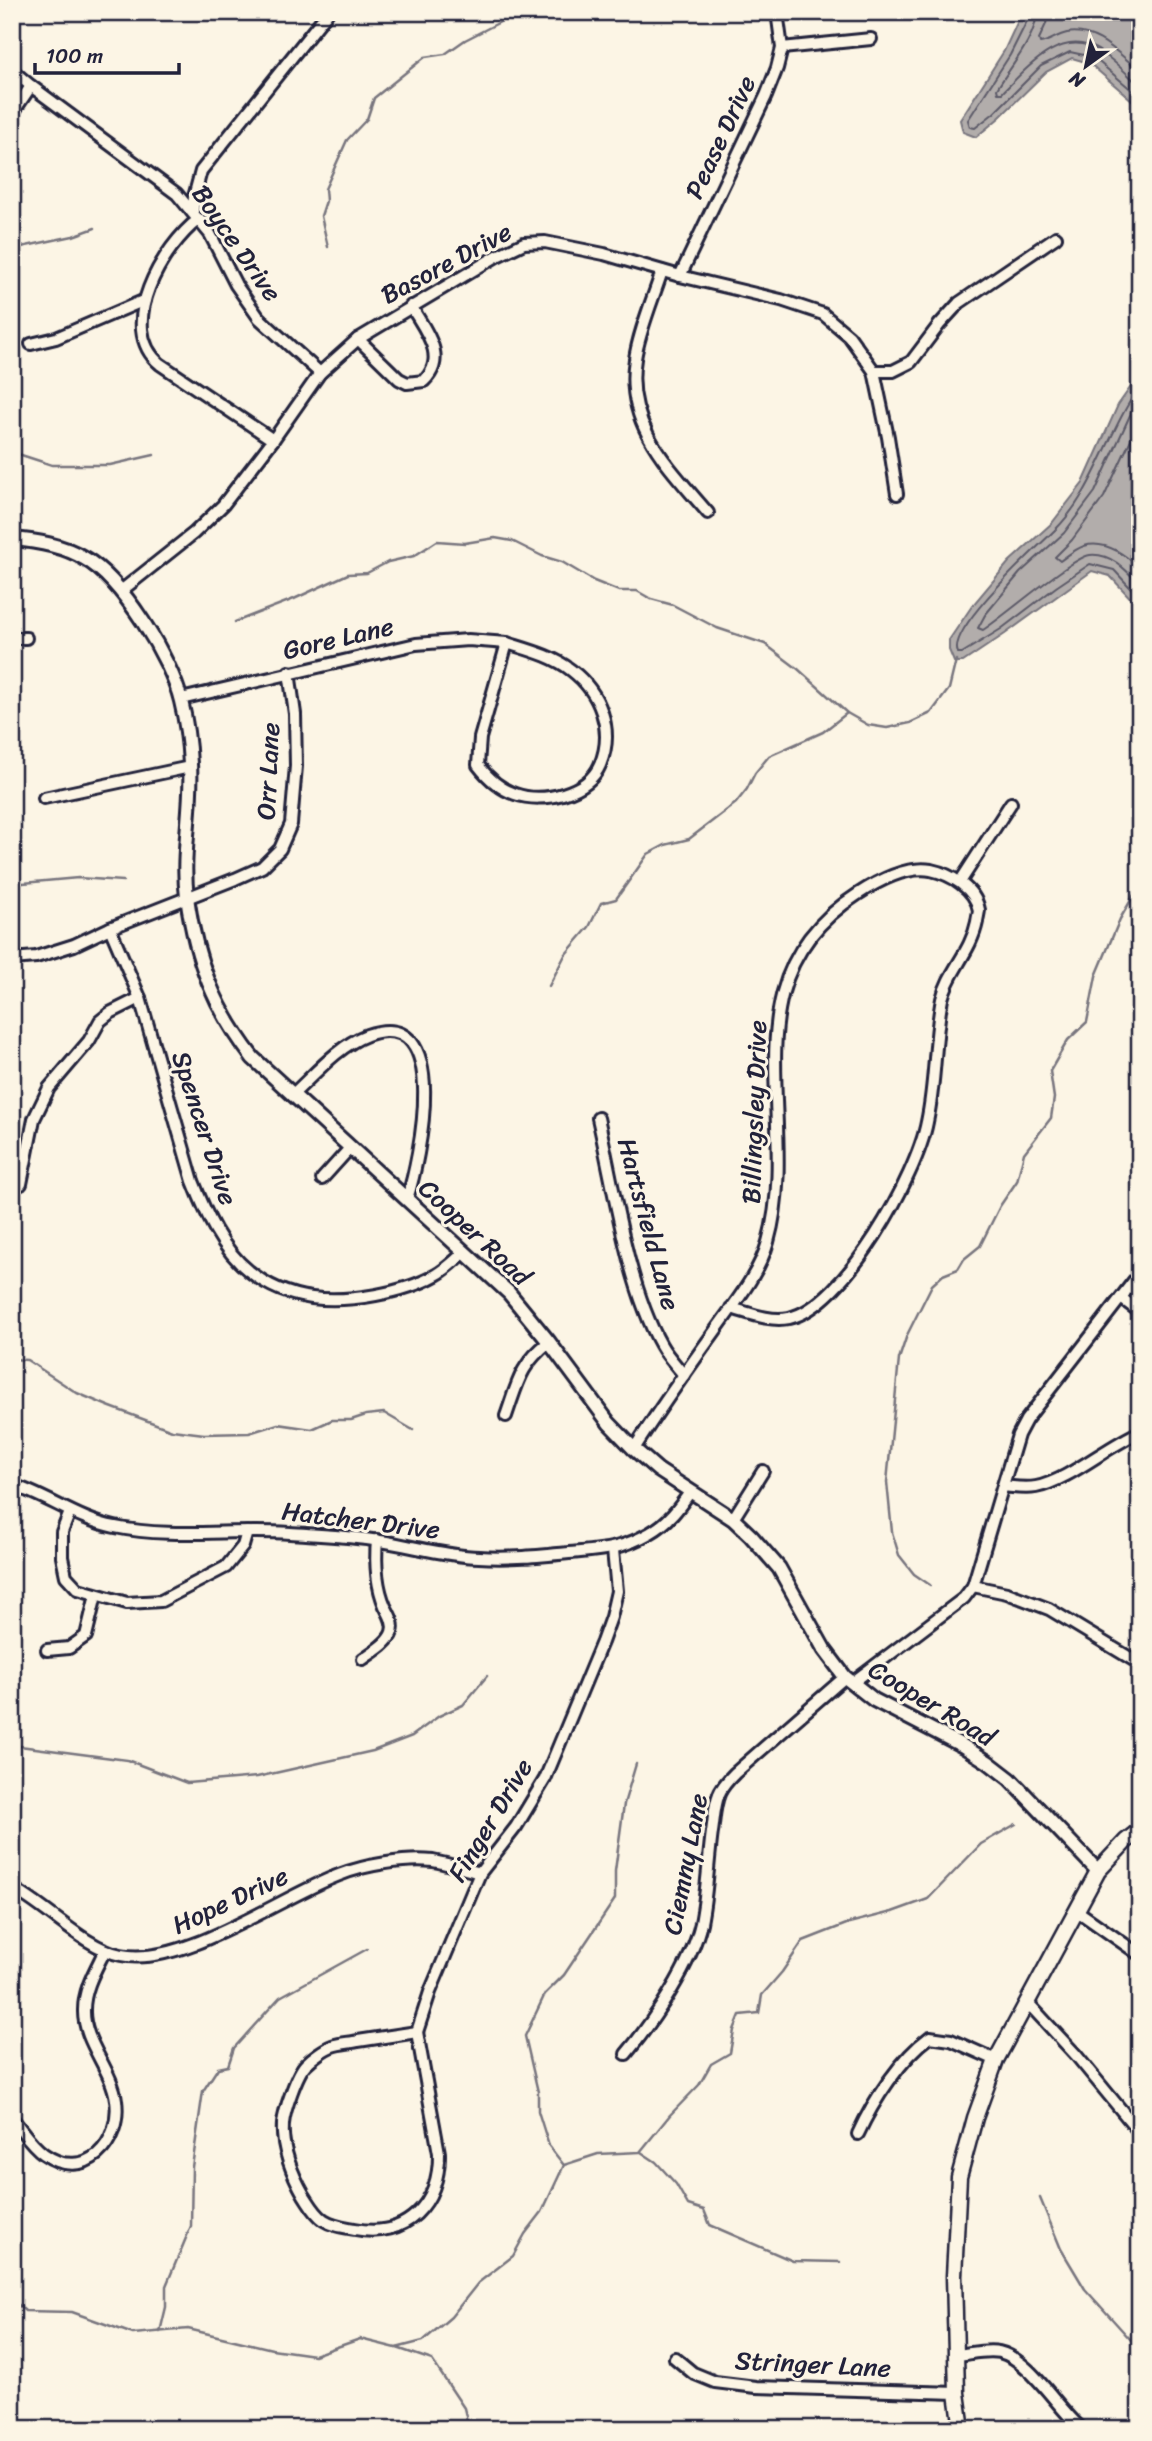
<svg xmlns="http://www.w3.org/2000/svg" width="1152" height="2441" font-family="Sriracha,sans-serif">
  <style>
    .water { fill: #b2adab; stroke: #78757e; stroke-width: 2 }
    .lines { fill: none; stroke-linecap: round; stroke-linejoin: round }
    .shore { stroke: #5c5a68; stroke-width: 2 }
    .stream { stroke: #78757e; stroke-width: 2.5 }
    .minor-casing { stroke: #22223b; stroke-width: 16 }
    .tertiary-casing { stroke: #22223b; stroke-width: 18 }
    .secondary-casing { stroke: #22223b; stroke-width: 19 }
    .minor { stroke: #fcf5e5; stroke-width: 10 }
    .tertiary { stroke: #fcf5e5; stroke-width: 12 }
    .secondary { stroke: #fcf5e5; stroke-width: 14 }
    .labels { text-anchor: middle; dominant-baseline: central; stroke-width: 6; stroke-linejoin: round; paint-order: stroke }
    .street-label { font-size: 26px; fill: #22223b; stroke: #fcf5e5 }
  </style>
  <rect width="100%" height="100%" fill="#fcf5e5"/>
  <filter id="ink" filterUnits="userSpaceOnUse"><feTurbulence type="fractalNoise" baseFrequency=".0143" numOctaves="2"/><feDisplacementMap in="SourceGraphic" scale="14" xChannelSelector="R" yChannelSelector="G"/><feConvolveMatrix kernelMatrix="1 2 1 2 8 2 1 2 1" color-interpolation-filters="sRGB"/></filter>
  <g filter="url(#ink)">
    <!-- water -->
    <g class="water">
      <path d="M1022,12H1140V107L1089,63L1072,58L1046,72L999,118L976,137L963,132L960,120L1004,51Z"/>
      <path d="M1140,374V612L1136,604L1110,576L1092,571L1005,634L963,662H954L949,650V640L972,606L1009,562L1052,523L1083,483L1118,405Z"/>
    </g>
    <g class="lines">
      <!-- shore -->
      <g class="shore">
        <path d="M1029,12L1028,19L1010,55L968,120L970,127L975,128L994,113L1041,66L1070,52L1093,57L1140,97"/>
        <path d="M1037,12C1036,38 1010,67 997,89L998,93H1002C1026,69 1061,27 1098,50C1113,59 1127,74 1140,86"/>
        <path d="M1048,12L1046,24L1039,39L1040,43C1049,42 1057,35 1067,33C1095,27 1120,55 1140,71"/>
        <path d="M1140,386C1107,432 1096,489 1055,530C1037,548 946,629 958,653H962L1001,629L1056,587L1090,564L1114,570L1140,598"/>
        <path d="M1140,401L1131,413L1095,492L1064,533L1020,573L985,615L978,628L983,630C1005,616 1071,558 1090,555C1112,553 1127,571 1140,585"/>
        <path d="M1140,420L1104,497L1072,540L1055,557L1060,561C1067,556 1075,549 1084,546C1105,540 1126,555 1140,569"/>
      </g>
      <!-- stream -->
      <g class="stream">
        <path d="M328,247L321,216L326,201L325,189L347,140L367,119L374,98L425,57L445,54L465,40L502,21L509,12"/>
        <path d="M12,249L73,236L95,228"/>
        <path d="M12,452L52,465H110L154,455"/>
        <path d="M235,622L294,599L348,574L367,573L388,562L414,556L437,541L465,543L495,538L512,541L542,556L562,562L594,581L619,591H637L651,599L673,605L717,628L765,644L798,669L847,713L868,725L887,728L910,723L931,713L949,689L956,660"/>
        <path d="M12,884L78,878L123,881"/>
        <path d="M549,986L565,955L589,927L601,903L616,899L648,854L665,845L689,839L736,803L747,789L755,773L769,756L823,732L847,713"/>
        <path d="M12,1044L15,1043"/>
        <path d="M12,1359L27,1360L77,1393L108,1406L172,1430L204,1434L249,1433L278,1424L312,1429L332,1420H351L366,1415L384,1413L413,1430"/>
        <path d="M930,1585L914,1574L899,1555L892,1532L887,1482L899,1359L907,1335L932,1285L943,1275L958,1269L964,1259L980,1246L1000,1206L1017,1181L1024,1153L1051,1118L1054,1098L1050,1071L1068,1040L1087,1022L1096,976L1120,919L1138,888L1140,879"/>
        <path d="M12,1745L127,1760L187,1783L257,1777L373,1751L412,1736L439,1716L463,1705L487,1676"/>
        <path d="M641,2152L656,2162L676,2184L688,2205L704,2210L710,2225L793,2261L840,2262"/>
        <path d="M563,2164L549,2146L538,2111V2092L525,2036L545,1994L564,1975L615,1899V1871L624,1804L636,1764"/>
        <path d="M1040,2198L1061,2249L1085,2289L1140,2350"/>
        <path d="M12,2299L25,2311L72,2312L133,2334L188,2329L272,2349L314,2355L360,2339L396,2348L423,2341L451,2317L478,2283L513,2256L525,2234L542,2212L564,2165L598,2154L640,2152L670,2115L699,2085L711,2064L730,2053L734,2030L740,2015L759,2013L762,1995L782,1972L803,1941L849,1923L892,1912L928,1899L981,1844L1016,1824"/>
        <path d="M160,2332L166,2307V2286L191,2226L192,2167L203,2091L218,2068L228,2066L234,2048L280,1997L367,1949"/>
        <path d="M397,2348L432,2360L464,2408L469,2429"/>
      </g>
      <defs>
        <g id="minor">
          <path d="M782,48L871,39"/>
          <path d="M12,70L31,86L177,194L210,234L236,285L259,318L320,373"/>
          <path d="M12,114L31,86"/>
          <path d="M193,212L194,197L201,171L328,12"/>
          <path d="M199,219C163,246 115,327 160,364L273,440"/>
          <path d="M662,271C653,299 639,331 635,359C624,425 669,467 708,513"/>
          <path d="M680,276L766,96L777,68L782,48L777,12"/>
          <path d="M358,339L399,379L407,383L424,381C449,357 424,329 411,306"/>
          <path d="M31,344L56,338L145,300"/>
          <path d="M874,371H893L911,362L939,325L959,303L1056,237"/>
          <path d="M121,591L194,533L223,505L273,440L320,373L358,339L497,256L524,243L545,242L604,254L680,276L781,300L823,314L849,336L874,371L888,437L897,494"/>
          <path d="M12,638H26"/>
          <path d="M507,643C529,650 553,656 571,670C600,692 615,730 600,765C588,793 543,804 515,794C500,789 488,778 478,765L480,738Z"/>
          <path d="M181,699L416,644L468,640L507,643"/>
          <path d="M44,798L190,767"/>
          <path d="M960,882L1011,803"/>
          <path d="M110,928L140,998L193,1181C205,1212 222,1250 249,1271C266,1285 289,1295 312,1298C348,1303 404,1293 436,1275C447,1269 456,1259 465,1252"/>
          <path d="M12,959L36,957L74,945L110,928L235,879L262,867L280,849L291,824L296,766L295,714L289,672"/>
          <path d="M292,1095C315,1074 338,1046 367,1035C454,1004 419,1161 407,1199"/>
          <path d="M598,1118C614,1187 627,1285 661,1345C667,1356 676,1365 684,1375"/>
          <path d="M322,1179L350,1148"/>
          <path d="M21,1184L34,1119L49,1088L89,1041L100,1021L110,1013L140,998"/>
          <path d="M1121,1298L1140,1312"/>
          <path d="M506,1416C518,1382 520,1365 549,1342"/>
          <path d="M634,1449C659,1409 687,1370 715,1331C734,1304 759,1274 768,1242C803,1119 722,981 858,894C878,881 907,866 931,870C950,874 975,888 979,910C979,912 977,920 977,922C971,952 948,972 942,999C934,1039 936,1081 927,1122C917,1175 845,1306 789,1318C770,1322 749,1313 731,1308"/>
          <path d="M12,1485C48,1496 78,1520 115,1527C172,1539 232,1529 290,1533C319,1535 350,1536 380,1541C413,1546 445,1556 479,1557C509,1559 539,1556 569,1553C602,1550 620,1550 650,1533C668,1523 679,1508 690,1492"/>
          <path d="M1003,1486C1014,1487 1025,1489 1036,1487C1068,1481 1107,1446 1140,1432"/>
          <path d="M70,1512L62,1532V1557L66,1576L78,1589L127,1603L161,1601L226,1567L243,1546L247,1532"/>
          <path d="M733,1519L763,1471"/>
          <path d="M973,1586L1007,1593L1049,1609L1140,1664"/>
          <path d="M47,1650L69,1648L86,1636L96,1595"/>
          <path d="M363,1659C372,1652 388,1644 392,1632C395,1623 389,1614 385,1606C376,1585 375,1563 377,1540"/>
          <path d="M852,1683L964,1598L973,1586L1018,1435L1026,1420L1140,1273"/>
          <path d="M12,1888C46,1906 85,1948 121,1955C182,1968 280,1897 339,1875C364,1865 406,1858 433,1861C449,1864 465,1869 480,1873"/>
          <path d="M1076,1910L1140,1955"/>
          <path d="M1028,2003L1076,2055L1140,2133"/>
          <path d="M417,2032L439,2153C440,2204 406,2239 355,2229C344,2227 333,2226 324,2220C315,2214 310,2204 304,2195C293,2176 281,2147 283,2124C284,2111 297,2073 306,2064C312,2058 324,2049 332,2046C340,2043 350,2043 358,2041C378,2038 397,2035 417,2032Z"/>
          <path d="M417,2032L430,1992L480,1873L516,1827L545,1779L602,1642L611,1617L617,1591L613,1550"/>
          <path d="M626,2054C653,2022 692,1964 701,1923C707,1893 708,1862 712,1832C714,1820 714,1806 719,1794C722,1786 729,1779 735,1773L845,1677"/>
          <path d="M12,2118C22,2130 31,2145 44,2154C85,2183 122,2143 116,2100C112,2069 83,2042 84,2010C84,1988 96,1969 105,1950"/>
          <path d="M858,2134C873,2101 901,2058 930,2037L951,2040L996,2060"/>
          <path d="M956,2355C969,2354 986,2349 999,2352C1030,2359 1057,2408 1082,2429"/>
          <path d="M675,2358L693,2373L715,2382L756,2387L957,2393"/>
        </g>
        <path id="tertiary" d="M12,539C37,541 62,545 84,558C122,579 171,659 181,701C186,721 189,743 190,764C193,808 181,853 187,897C196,961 214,1007 253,1058L509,1293L549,1342L609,1423L634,1449L658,1470L733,1519L751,1536L779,1568L824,1649L845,1677L874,1700L963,1746L988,1762L1010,1779L1098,1871"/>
        <path id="secondary" d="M962,2429L957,2393L954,2276L959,2177L975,2118L996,2060L1098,1871L1126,1841L1140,1830"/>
      </defs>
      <!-- minor casing -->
      <use href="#minor" class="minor-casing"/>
      <!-- tertiary casing -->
      <use href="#tertiary" class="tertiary-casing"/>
      <!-- secondary casing -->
      <use href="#secondary" class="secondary-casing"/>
      <!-- minor -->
      <use href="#minor" class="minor"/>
      <!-- tertiary -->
      <use href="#tertiary" class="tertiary"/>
      <!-- secondary -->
      <use href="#secondary" class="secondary"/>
    </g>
  </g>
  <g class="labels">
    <!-- street labels -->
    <g class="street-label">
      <text transform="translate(720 137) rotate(-65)">Pease Drive</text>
      <text transform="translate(237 243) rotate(55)">Boyce Drive</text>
      <text transform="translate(446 263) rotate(-28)">Basore Drive</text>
      <text transform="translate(338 638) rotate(-13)">Gore Lane</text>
      <text transform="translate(268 771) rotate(-87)">Orr Lane</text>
      <text transform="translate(754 1112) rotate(-88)">Billingsley Drive</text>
      <text transform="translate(205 1128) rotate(72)">Spencer Drive</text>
      <text transform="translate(649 1224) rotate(75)">Hartsfield Lane</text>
      <text transform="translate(475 1232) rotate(43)">Cooper Road</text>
      <text transform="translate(361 1520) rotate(7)">Hatcher Drive</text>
      <text transform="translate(932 1703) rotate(31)">Cooper Road</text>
      <text transform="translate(490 1820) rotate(-59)">Finger Drive</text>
      <text transform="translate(685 1864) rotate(-79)">Ciemny Lane</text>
      <text transform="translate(230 1900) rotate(-25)">Hope Drive</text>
      <text transform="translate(813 2364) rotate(3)">Stringer Lane</text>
    </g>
  </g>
  <!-- margin -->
  <rect width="1152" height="2441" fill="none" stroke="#fcf5e5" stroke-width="42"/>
  <rect x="21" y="21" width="1110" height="2399" fill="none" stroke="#22223b" stroke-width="2.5" filter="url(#ink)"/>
  <!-- north arrow -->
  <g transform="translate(1086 66) rotate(213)" stroke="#fcf5e5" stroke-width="5" paint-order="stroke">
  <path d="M0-5L12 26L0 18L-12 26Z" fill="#22223b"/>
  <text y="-10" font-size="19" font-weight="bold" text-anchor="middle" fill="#22223b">N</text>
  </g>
  <!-- scale -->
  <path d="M35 63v10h144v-10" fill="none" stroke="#22223b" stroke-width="3.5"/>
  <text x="46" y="63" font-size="21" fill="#22223b" stroke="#fcf5e5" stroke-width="5" paint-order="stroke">100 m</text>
</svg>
